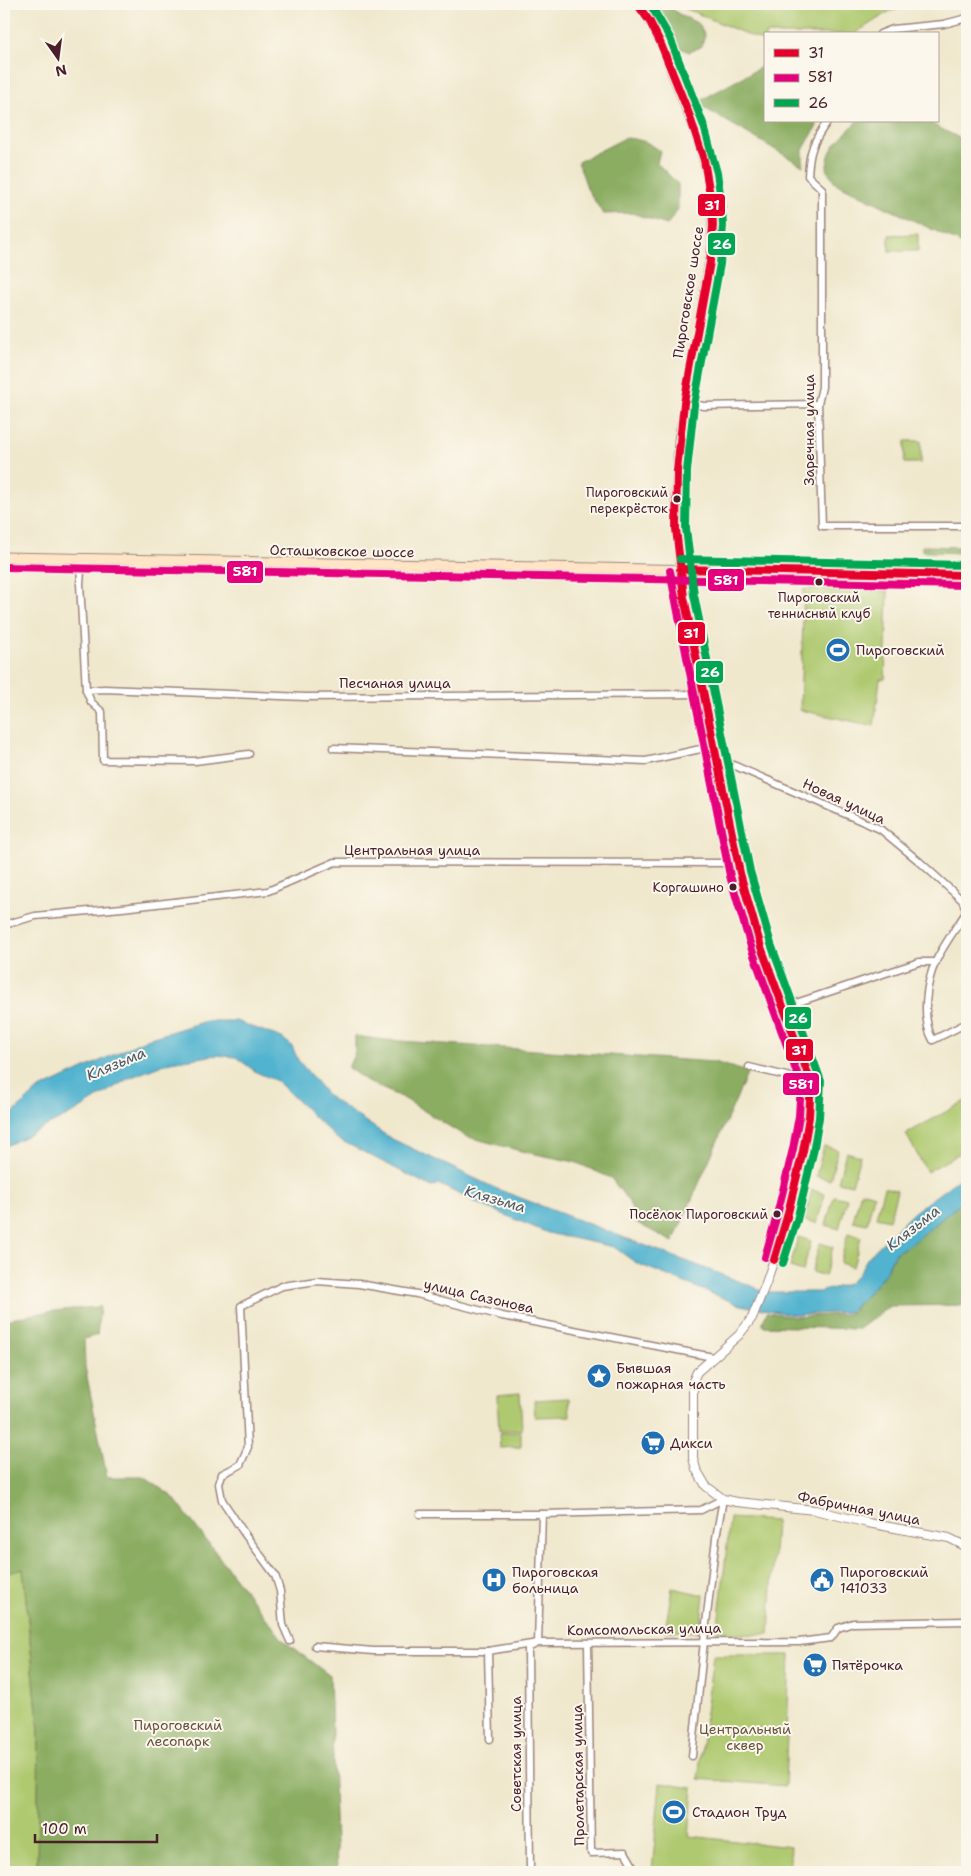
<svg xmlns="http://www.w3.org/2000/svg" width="971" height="1876" font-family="'Shantell Sans',sans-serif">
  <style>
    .green { fill: #afc96f; stroke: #7c744d }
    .forest { fill: #8bad62; stroke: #6a6646 }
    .water { fill: #51b3cf; stroke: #4e697d }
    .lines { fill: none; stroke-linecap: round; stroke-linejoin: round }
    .minor-casing { stroke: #9d847c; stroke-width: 9 }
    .tertiary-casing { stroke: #9d847c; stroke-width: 10 }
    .secondary-casing { stroke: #9d847c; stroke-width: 11 }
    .minor { stroke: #fff; stroke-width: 6 }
    .tertiary { stroke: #fff; stroke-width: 8 }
    .secondary { stroke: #ffe4c6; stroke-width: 9 }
    .bus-1-casing { stroke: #fbf7ec; stroke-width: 11 }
    .bus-2-casing { stroke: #fbf7ec; stroke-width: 11 }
    .bus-3-casing { stroke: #fbf7ec; stroke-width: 11 }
    .bus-1 { stroke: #e4002b; stroke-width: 8 }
    .bus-2 { stroke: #e5007d; stroke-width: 8 }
    .bus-3 { stroke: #00a651; stroke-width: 8 }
    .bus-dot { fill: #4a1f2b; stroke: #fbf7ec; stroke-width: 2 }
    .labels { text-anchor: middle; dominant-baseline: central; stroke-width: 4; stroke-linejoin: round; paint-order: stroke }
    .bus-label { font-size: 13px; fill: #4a1f2b; stroke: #fbf7ec; text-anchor: end }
    .street-label { font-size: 14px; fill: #4a1f2b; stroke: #fbf7ec }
    .poi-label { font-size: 14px; fill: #4a1f2b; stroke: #fbf7ec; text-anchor: start }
    .park-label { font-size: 14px; fill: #68523f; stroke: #fbf7ec }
    .water-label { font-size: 15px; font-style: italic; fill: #4d5a6d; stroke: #fbf7ec }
    .line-badge { stroke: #fbf7ec; stroke-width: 2 }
    .badge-label { font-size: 14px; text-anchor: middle; font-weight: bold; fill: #fff }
  </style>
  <rect width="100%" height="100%" fill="#fbf7ec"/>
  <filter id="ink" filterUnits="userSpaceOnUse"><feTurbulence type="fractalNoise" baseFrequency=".02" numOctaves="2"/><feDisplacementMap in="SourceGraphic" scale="10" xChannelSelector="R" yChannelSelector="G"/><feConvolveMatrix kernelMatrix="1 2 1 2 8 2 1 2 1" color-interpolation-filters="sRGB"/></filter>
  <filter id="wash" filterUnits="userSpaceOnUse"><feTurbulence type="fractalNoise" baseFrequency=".0096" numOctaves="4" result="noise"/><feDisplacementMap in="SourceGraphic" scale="20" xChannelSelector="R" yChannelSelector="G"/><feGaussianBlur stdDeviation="1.12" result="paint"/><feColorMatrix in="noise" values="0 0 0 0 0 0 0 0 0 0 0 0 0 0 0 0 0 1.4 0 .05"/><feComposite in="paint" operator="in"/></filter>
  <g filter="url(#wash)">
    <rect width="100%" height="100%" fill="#f0e8cd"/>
    <!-- green -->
    <g class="green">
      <path d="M675,4H923L890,11L854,34H765V42Z"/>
      <path d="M918,234V251H889V235Z"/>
      <path d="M905,441H921V463H904Z"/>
      <path d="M804,588L888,591L885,679H880L874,726L800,710Z"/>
      <path d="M967,1100V1149L927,1172L906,1134Z"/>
      <path d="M824,1146L838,1150L830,1180L816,1176Z"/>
      <path d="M846,1152L860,1156L852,1185L838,1182Z"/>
      <path d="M884,1187L897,1191L889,1220L876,1217Z"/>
      <path d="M812,1190L825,1194L817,1223L804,1220Z"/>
      <path d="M861,1191L874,1195L867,1224L853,1221Z"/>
      <path d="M834,1196L847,1199L839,1229L826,1225Z"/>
      <path d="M848,1233L861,1237L853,1267L840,1263Z"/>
      <path d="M798,1237L811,1241L803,1271L790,1267Z"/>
      <path d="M820,1243L833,1247L825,1276L812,1272Z"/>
      <path d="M520,1393L522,1430L499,1431L497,1395Z"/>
      <path d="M569,1398L570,1416L535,1417L534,1400Z"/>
      <path d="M521,1432V1447L500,1448L499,1433Z"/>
      <path d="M730,1518L776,1521L769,1634L717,1635Z"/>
      <path d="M23,1569L39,1731L37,1872H4V1574Z"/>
      <path d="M672,1588L704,1595L700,1632L665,1631Z"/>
      <path d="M713,1655H790L785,1786L698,1779Z"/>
      <path d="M660,1783L693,1788L689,1836L791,1847L789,1872H652Z"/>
    </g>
    <!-- forest -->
    <g class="forest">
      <path d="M652,4L668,5L677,13L699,24L705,35L701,47L689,52L672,44L666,20L652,7Z"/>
      <path d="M765,65V121H816L817,126L803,150V166L696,103Z"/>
      <path d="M857,121H926L967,142V246L835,183L833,178L827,171C826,146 843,138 857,121Z"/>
      <path d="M625,138C640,139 649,142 660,151L657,163L678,184V209L667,225L632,213L603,214L588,190L578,162Z"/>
      <path d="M922,546L967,547V553L926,552L922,550Z"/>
      <path d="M355,1036L385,1040L714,1062L748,1072L673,1242L637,1223L629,1202L611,1178L575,1162L521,1151L465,1136L405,1099L370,1083L348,1068L355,1052Z"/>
      <path d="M967,1198V1305L890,1306L859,1329L763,1326V1322L767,1312L795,1317L849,1314L884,1275L895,1253L911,1244Z"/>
      <path d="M100,1307L97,1335L84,1339L85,1367L107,1477H144L173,1497L283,1640L330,1676L337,1872H37L39,1731L23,1569L4,1574V1321C36,1312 67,1309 100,1307Z"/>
    </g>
    <!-- water -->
    <path class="water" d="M206,1021H236L282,1038L292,1046L298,1060L329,1097L390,1138L497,1189L767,1292H819L848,1284L858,1274L868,1257L913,1213L967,1173V1198L911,1244L895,1253L884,1275L863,1299L849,1312L795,1315L740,1305L636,1263L614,1247L548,1233L479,1204L438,1184L432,1187L336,1138L277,1081L256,1072L236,1057L217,1055L170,1062L129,1078L75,1112L4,1147V1119L10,1116L38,1090L147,1039Z"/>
  </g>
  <g filter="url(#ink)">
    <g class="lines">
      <defs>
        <g id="minor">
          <path d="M880,34L893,29L944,24L967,18"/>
          <path d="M828,121C813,141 809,152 808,176L822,189V387L818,404L822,526H967"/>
          <path d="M686,396L692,404L704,406L818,404"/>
          <path d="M82,559L80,584L86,690L91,702L102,712L103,760L195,761L249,754"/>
          <path d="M86,690L104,689L306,697L704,694"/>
          <path d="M333,748L646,761L714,746"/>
          <path d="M717,758L880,829L920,862L962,900L967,911"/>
          <path d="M967,911C957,927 944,944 936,961C926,982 921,1019 933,1040L967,1023"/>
          <path d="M4,925L35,916L122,908L268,891L335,862L738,863"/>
          <path d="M784,1007L919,962H936"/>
          <path d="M749,1067L811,1082"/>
          <path d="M420,1514H542L701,1510L723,1499"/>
          <path d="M290,1641L283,1625L280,1591L275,1575L244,1533L222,1500L219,1484L222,1474L240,1465L248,1447L241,1306L282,1286L317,1281L359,1284L417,1294L502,1316L713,1357"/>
          <path d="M588,1643L591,1853L625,1852L632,1864V1872"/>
          <path d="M315,1646L373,1651H488L538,1643L799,1642L831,1638L838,1628L853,1623L967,1621"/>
          <path d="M488,1651L490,1739"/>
          <path d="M692,1756L704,1641L716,1538L723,1499"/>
          <path d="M530,1872L528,1648L538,1643L542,1514"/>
        </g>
        <path id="tertiary" d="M680,569L700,677L740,873L761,947L805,1064L811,1082L812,1100L809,1124L781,1239L766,1283L752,1318L739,1335L697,1372L693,1381V1458L696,1469L706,1486L723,1499L737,1502L815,1510L868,1523L949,1538L967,1547"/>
        <g id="secondary">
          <path d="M637,4C655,24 664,50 673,75C699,139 720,189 710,260L679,440L676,498L680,569"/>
          <path d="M4,557L967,575"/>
        </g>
      </defs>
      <!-- minor casing -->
      <use href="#minor" class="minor-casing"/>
      <!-- tertiary casing -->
      <use href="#tertiary" class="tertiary-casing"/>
      <!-- secondary casing -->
      <use href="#secondary" class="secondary-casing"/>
      <!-- minor -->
      <use href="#minor" class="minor"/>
      <!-- tertiary -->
      <use href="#tertiary" class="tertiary"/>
      <!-- secondary -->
      <use href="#secondary" class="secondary"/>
      <defs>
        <g id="bus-1">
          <path d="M637,4L650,22L660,42L689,114L704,160L712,207L713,225L710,262L684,403L677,471L676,529L684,597L740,873L761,947L811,1082L809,1117L803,1151L787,1217L774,1260"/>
          <path d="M680,569L967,575"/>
        </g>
        <g id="bus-2">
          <path d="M4,567L967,585"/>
          <path d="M670,571L730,876L752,950L801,1084L799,1116L793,1149L777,1215L765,1257"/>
        </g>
        <g id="bus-3">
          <path d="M650,4L670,38L704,126L717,173L722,206L723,226L720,264L694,405L687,471L686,528L694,595L750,871L771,944L821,1081L819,1118L813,1153L797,1220L783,1263"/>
          <path d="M680,559L967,565"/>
        </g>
      </defs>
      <!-- bus-1 casing -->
      <use href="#bus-1" class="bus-1-casing"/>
      <!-- bus-2 casing -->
      <use href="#bus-2" class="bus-2-casing"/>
      <!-- bus-3 casing -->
      <use href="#bus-3" class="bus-3-casing"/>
      <!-- bus-1 -->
      <use href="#bus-1" class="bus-1"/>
      <!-- bus-2 -->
      <use href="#bus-2" class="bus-2"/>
      <!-- bus-3 -->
      <use href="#bus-3" class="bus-3"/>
    </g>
  </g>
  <!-- icons -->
  <defs>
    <symbol id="stadium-disc" viewBox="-11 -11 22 22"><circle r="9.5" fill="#1f6fb2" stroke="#fbf7ec"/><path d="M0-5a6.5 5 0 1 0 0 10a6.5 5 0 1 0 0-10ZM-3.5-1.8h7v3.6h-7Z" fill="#fff"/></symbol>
    <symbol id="sight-disc" viewBox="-11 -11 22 22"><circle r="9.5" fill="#1f6fb2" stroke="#fbf7ec"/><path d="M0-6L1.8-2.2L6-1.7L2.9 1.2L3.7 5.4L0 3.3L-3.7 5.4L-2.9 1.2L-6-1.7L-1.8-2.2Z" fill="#fff"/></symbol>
    <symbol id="supermarket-disc" viewBox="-11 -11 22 22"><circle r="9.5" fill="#1f6fb2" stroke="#fbf7ec"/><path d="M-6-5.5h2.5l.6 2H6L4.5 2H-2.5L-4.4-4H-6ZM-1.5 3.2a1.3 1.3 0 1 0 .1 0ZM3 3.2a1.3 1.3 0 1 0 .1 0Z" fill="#fff"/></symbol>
    <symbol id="hospital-disc" viewBox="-11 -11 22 22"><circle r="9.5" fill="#1f6fb2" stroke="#fbf7ec"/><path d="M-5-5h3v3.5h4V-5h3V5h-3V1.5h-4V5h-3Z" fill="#fff"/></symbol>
    <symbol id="civic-disc" viewBox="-11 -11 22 22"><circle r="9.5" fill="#1f6fb2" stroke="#fbf7ec"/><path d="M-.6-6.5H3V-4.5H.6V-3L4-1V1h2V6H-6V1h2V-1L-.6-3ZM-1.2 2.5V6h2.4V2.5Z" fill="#fff"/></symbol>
  </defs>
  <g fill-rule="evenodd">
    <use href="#stadium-disc" x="824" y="636" width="28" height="28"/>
    <use href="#sight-disc" x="585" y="1362" width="28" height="28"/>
    <use href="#supermarket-disc" x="639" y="1429" width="28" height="28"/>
    <use href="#hospital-disc" x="480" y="1566" width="28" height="28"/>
    <use href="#civic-disc" x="808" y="1566" width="28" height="28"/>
    <use href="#supermarket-disc" x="801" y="1651" width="28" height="28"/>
    <use href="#stadium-disc" x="660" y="1798" width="28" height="28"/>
  </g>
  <!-- markers -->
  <g class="bus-dot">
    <circle cx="677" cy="499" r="4.5"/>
    <circle cx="819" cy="582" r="4.5"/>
    <circle cx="733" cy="887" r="4.5"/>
    <circle cx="777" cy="1214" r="4.5"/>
  </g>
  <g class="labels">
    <!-- bus labels -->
    <g class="bus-label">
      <text x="668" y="492">Пироговский<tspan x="668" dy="16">перекрёсток</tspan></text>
      <text x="819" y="597" text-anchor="middle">Пироговский<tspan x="819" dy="16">теннисный клуб</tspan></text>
      <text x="724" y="887">Коргашино</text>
      <text x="768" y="1214">Посёлок Пироговский</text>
    </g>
    <!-- street labels -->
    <g class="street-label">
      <text transform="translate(688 292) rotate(-81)">Пироговское шоссе</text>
      <text transform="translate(809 430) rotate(-90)">Заречная улица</text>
      <text transform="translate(342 551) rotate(1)">Осташковское шоссе</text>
      <text x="395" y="683">Песчаная улица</text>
      <text transform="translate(844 801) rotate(25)">Новая улица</text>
      <text x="412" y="850">Центральная улица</text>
      <text transform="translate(479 1296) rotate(13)">улица Сазонова</text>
      <text transform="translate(859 1508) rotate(11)">Фабричная улица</text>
      <text transform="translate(644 1629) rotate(-1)">Комсомольская улица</text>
      <text transform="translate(516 1754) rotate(-90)">Советская улица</text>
      <text transform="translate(578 1775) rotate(-91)">Пролетарская улица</text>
    </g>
    <!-- poi labels -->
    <g class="poi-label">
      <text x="856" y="650">Пироговский</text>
      <text x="616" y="1368">Бывшая<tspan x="616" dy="16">пожарная часть</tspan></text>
      <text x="670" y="1443">Дикси</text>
      <text x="512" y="1572">Пироговская<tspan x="512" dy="16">больница</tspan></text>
      <text x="840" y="1572">Пироговский<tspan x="840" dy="16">141033</tspan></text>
      <text x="832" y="1665">Пятёрочка</text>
      <text x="692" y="1812">Стадион Труд</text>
    </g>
    <!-- park labels -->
    <g class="park-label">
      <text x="178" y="1725">Пироговский<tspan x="178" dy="16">лесопарк</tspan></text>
      <text x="745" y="1729">Центральный<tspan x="745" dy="16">сквер</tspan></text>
    </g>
    <!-- water labels -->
    <g class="water-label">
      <text transform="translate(116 1064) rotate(-23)">Клязьма</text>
      <text transform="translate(495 1199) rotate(16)">Клязьма</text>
      <text transform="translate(913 1228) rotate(-38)">Клязьма</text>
    </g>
  </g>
  <g class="line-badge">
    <rect x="697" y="193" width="29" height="24" rx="5" fill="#e4002b"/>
    <rect x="707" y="232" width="29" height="24" rx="5" fill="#00a651"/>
    <rect x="226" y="560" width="38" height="24" rx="5" fill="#e5007d"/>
    <rect x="707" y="568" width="38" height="24" rx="5" fill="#e5007d"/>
    <rect x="677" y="621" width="29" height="24" rx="5" fill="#e4002b"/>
    <rect x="695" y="660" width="29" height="24" rx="5" fill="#00a651"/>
    <rect x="784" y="1006" width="28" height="24" rx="5" fill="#00a651"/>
    <rect x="785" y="1038" width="29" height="24" rx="5" fill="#e4002b"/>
    <rect x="782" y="1072" width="38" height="24" rx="5" fill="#e5007d"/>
  </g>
  <g class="badge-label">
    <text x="712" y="210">31</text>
    <text x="722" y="249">26</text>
    <text x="245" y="576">581</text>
    <text x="726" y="585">581</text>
    <text x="691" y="638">31</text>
    <text x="710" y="677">26</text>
    <text x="798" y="1023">26</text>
    <text x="799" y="1055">31</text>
    <text x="801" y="1089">581</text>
  </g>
  <!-- margin -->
  <rect width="971" height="1876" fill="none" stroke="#fbf7ec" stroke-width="20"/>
  <!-- legend -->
  <rect x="764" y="32" width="175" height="90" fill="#fbf7ec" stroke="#b4a19f"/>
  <rect x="774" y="49" width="25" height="8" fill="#e4002b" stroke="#b4a19f"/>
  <text x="808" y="58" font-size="15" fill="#4a1f2b">31</text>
  <rect x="774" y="74" width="25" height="8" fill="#e5007d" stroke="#b4a19f"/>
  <text x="808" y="82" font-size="15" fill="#4a1f2b">581</text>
  <rect x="774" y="99" width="25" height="8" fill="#00a651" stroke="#b4a19f"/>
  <text x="808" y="108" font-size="15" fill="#4a1f2b">26</text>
  <!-- north arrow -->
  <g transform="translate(58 58) rotate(166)" stroke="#fbf7ec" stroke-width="4" paint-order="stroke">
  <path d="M0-4L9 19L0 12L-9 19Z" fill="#4a1f2b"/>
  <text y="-8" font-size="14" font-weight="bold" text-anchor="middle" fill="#4a1f2b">N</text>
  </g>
  <!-- scale -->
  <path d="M35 1834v8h122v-8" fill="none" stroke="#4a1f2b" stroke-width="2.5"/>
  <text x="42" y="1834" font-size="15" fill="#4a1f2b" stroke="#fbf7ec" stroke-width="4" paint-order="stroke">100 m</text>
</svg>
